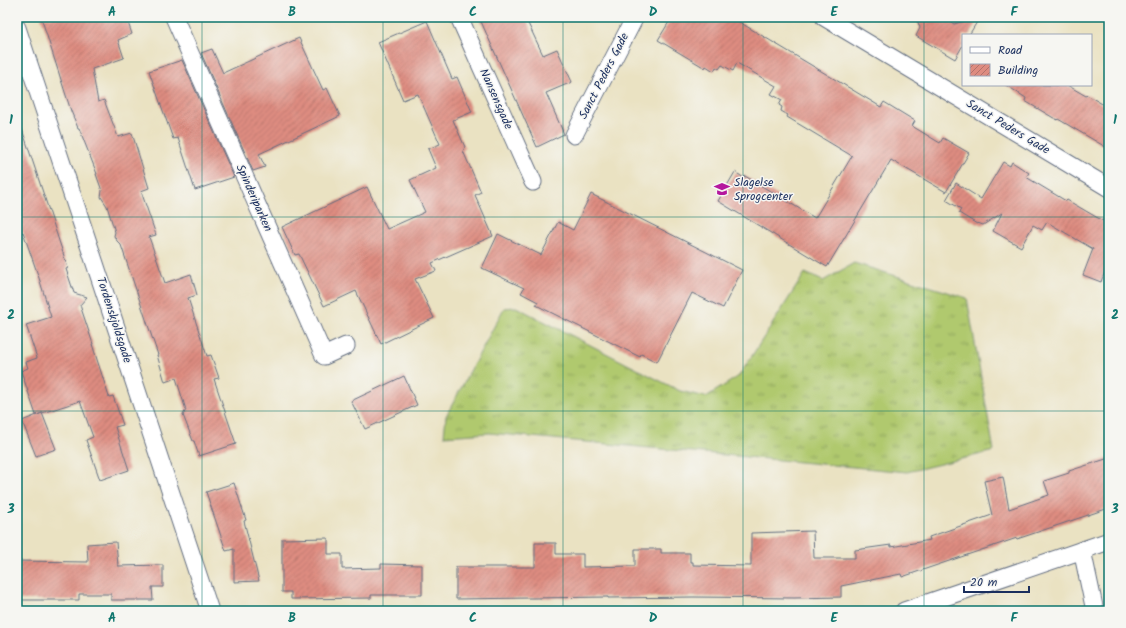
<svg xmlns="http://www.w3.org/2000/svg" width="1126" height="628" font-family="Kalam,sans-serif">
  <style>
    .grass { fill: url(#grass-tufts); stroke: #667c66 }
    .building { fill: url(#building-hatch) }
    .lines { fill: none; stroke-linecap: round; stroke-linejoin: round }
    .minor-casing { stroke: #636e81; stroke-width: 19 }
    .minor { stroke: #fff; stroke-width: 17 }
    .grid { fill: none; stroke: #0f766e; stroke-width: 1; stroke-opacity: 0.55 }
    .labels { text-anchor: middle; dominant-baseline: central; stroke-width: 3; stroke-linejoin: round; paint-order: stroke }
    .street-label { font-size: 12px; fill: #1b2f5e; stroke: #f6f6f2 }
    .poi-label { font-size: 12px; fill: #1b2f5e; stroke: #f6f6f2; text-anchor: start }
    .neatline { fill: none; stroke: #0f766e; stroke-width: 1.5 }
    .grid-label { font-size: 13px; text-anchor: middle; font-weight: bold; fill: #0f766e }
  </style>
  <defs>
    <pattern id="grass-tufts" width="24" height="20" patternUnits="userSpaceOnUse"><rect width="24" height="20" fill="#b0c96e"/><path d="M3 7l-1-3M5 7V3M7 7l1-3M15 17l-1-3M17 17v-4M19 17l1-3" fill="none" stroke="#8ea45e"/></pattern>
    <pattern id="building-hatch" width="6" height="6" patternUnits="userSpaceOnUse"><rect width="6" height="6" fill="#de8c80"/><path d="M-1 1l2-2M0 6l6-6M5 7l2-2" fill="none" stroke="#b3736c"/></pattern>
  </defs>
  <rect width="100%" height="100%" fill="#f6f6f2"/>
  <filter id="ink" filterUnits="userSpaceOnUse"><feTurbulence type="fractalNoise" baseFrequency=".025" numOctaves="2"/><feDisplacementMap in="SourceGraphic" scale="8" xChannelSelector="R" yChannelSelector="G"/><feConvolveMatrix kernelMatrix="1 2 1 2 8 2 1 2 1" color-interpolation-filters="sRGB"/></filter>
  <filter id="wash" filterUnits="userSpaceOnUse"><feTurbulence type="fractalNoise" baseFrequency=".012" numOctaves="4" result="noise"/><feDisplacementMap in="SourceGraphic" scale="16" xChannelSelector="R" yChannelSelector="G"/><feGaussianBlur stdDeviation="0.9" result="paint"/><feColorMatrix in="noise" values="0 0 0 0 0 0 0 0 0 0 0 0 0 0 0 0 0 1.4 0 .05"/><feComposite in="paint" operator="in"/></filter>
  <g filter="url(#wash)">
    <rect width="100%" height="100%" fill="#eae2c2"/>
    <!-- grass -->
    <path class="grass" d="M854,263L967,298L994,451L907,472L489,433L444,436L446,416L504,308L516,307L680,391L706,397L739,376L805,273L823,281Z"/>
    <g id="blocks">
      <!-- building -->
      <g class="building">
        <path d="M41,17H126L132,34L118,40L124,58L92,69L98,102L104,100L118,137L132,133L149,188L141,191L156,235L149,237L165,283L191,274L197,295L188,298L207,356L211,355L219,378L214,379L236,444L199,456L194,441H193L183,415L186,410L176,378L165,382L157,355H158L121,245L117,241L114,236L115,232L107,206L101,197L102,191L96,174H97L79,128H78L71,111Z"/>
        <path d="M479,17H525L543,55L557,49L572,82L546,93L564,134L537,147Z"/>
        <path d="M672,17H731L881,107L884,102L915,121L912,126L940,143L943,138L969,153L946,192L891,160L827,267L718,201L735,172L744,178L745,176L815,218L852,156L787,117L788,115L781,111L782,107L779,105L782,100L771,94L776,86L737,63L733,71L722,65L719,69L716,67L714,71L706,66L705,68L658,40Z"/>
        <path d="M916,17H943L954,24L980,17L969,35H963V45L955,59L916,36L920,28Z"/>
        <path d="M427,21L452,79L457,77L472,112L453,120L465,147L463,151L481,192L475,195L493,236L432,263L436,271L415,279L434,318L381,344L356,291L324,306L299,254L295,255L282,227L367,187L387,229L425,212L410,180L436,168L428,149L440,144L418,94L403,100L378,42Z"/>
        <path d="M299,38L323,90L327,88L340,116L259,154L265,167L253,171L201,53L212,49L223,73Z"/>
        <path d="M182,60L234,177L195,190L178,138L173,139L149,71Z"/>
        <path d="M1006,85H1067L1086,96L1087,95L1109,108V149L1058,119L1057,120L1025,101L1026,98Z"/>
        <path d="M20,123L68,268L66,269L74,293L87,297L80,305L93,344H92L109,397L113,396L123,425L115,427L129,470L100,480L86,440L93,437L80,401L36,415L21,371L28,368L26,362L37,358L26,325L51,317L39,278L23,232L22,233L17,217V124Z"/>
        <path d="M1003,162L1010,166L1012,162L1029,173L1026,177L1066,201L1067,200L1103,221L1107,210H1109V260L1101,282L1083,275L1093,249L1047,222L1042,230L1033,225L1021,247L993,231L1002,213L983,225L978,223L977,224L959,213L961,209L946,200L956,183L981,199Z"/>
        <path d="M591,194L742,270L723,308L692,293L657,362L641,354L640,357L536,305L538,302L521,293L524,288L482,268L498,234L541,255L558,222L573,230Z"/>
        <path d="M404,376L417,405L365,429L351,401Z"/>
        <path d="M42,413L56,449L36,456L22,421Z"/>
        <path d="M1109,458V508L1017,539V538L902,577L901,574L841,586V597L794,598L693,597L608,598V597L456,599V567H535V543H556V554H583V567L635,566V549H661V553H690V562H693V565L751,566V533L813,531L814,558H855V550L891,545V547L930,540L929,537L992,515L984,481L1003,477L1009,509L1049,495L1044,481L1069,473V471Z"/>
        <path d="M234,483L246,520L244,521L259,581L234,582V549L226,551L206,492Z"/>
        <path d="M328,538V554H342V569L381,568V564L422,565V595H371V598L291,599V592H282V539Z"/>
        <path d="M116,542L118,566L163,565V587H152L153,600H111V594H79V600H18V593H17V561L88,562L87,544Z"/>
      </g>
    </g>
  </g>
  <g filter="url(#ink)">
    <use href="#blocks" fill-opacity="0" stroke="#636e81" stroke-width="1"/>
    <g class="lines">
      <defs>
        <g id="minor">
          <path d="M174,17L324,356L346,346"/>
          <path d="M459,17L533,182"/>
          <path d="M824,17L1109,188"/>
          <path d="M17,28L210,611"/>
          <path d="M574,135L635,17"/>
          <path d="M1082,550L1095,611"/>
          <path d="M904,611L1109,541"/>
        </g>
      </defs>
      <!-- minor casing -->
      <use href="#minor" class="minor-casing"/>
      <!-- minor -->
      <use href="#minor" class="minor"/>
    </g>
  </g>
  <!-- grid -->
  <path class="grid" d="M202,17V611M383,17V611M563,17V611M743,17V611M924,17V611M17,217H1109M17,411H1109"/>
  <!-- icons -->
  <defs>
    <symbol id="school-bare" viewBox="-9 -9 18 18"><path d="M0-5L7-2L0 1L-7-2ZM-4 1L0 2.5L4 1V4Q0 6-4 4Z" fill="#b5179e" stroke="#f6f6f2" stroke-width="2.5" paint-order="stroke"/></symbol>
  </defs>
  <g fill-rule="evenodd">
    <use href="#school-bare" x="711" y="178" width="22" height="22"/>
  </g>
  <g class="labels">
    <!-- street labels -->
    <g class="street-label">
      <text transform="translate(604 76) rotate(-63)">Sanct Peders Gade</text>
      <text transform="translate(496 99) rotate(66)">Nansensgade</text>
      <text transform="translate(1008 127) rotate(31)">Sanct Peders Gade</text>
      <text transform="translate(254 198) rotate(66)">Spinderiparken</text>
      <text transform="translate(114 320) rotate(72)">Tordenskjoldsgade</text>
    </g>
    <!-- poi labels -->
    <g class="poi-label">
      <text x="734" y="182">Slagelse<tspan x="734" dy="14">Sprogcenter</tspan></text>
    </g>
  </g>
  <!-- margin -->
  <rect width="1126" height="628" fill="none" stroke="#f6f6f2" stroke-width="44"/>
  <!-- legend -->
  <rect x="962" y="34" width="130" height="52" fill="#f6f6f2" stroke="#9ea6b7"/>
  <rect x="970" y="47" width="20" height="6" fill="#ffffff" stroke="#9ea6b7"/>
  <text x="998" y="54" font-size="12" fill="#1b2f5e">Road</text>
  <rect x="970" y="64" width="20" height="12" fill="url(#building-hatch)" stroke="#9ea6b7"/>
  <text x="998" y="74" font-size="12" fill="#1b2f5e">Building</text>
  <!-- scale -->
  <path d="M964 586v6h65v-6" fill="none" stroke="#1b2f5e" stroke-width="2"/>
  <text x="970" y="586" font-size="12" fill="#1b2f5e" stroke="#f6f6f2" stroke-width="3" paint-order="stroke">20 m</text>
  <rect x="22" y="22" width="1082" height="584" class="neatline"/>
  <g class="grid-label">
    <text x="112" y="16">A</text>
    <text x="292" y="16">B</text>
    <text x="473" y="16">C</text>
    <text x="653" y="16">D</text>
    <text x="834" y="16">E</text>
    <text x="1014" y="16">F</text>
    <text x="11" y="124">1</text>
    <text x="1115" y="124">1</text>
    <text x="11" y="319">2</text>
    <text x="1115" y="319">2</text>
    <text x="11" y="513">3</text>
    <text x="1115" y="513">3</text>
    <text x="112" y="622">A</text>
    <text x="292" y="622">B</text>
    <text x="473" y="622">C</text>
    <text x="653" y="622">D</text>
    <text x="834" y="622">E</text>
    <text x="1014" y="622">F</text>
  </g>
</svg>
